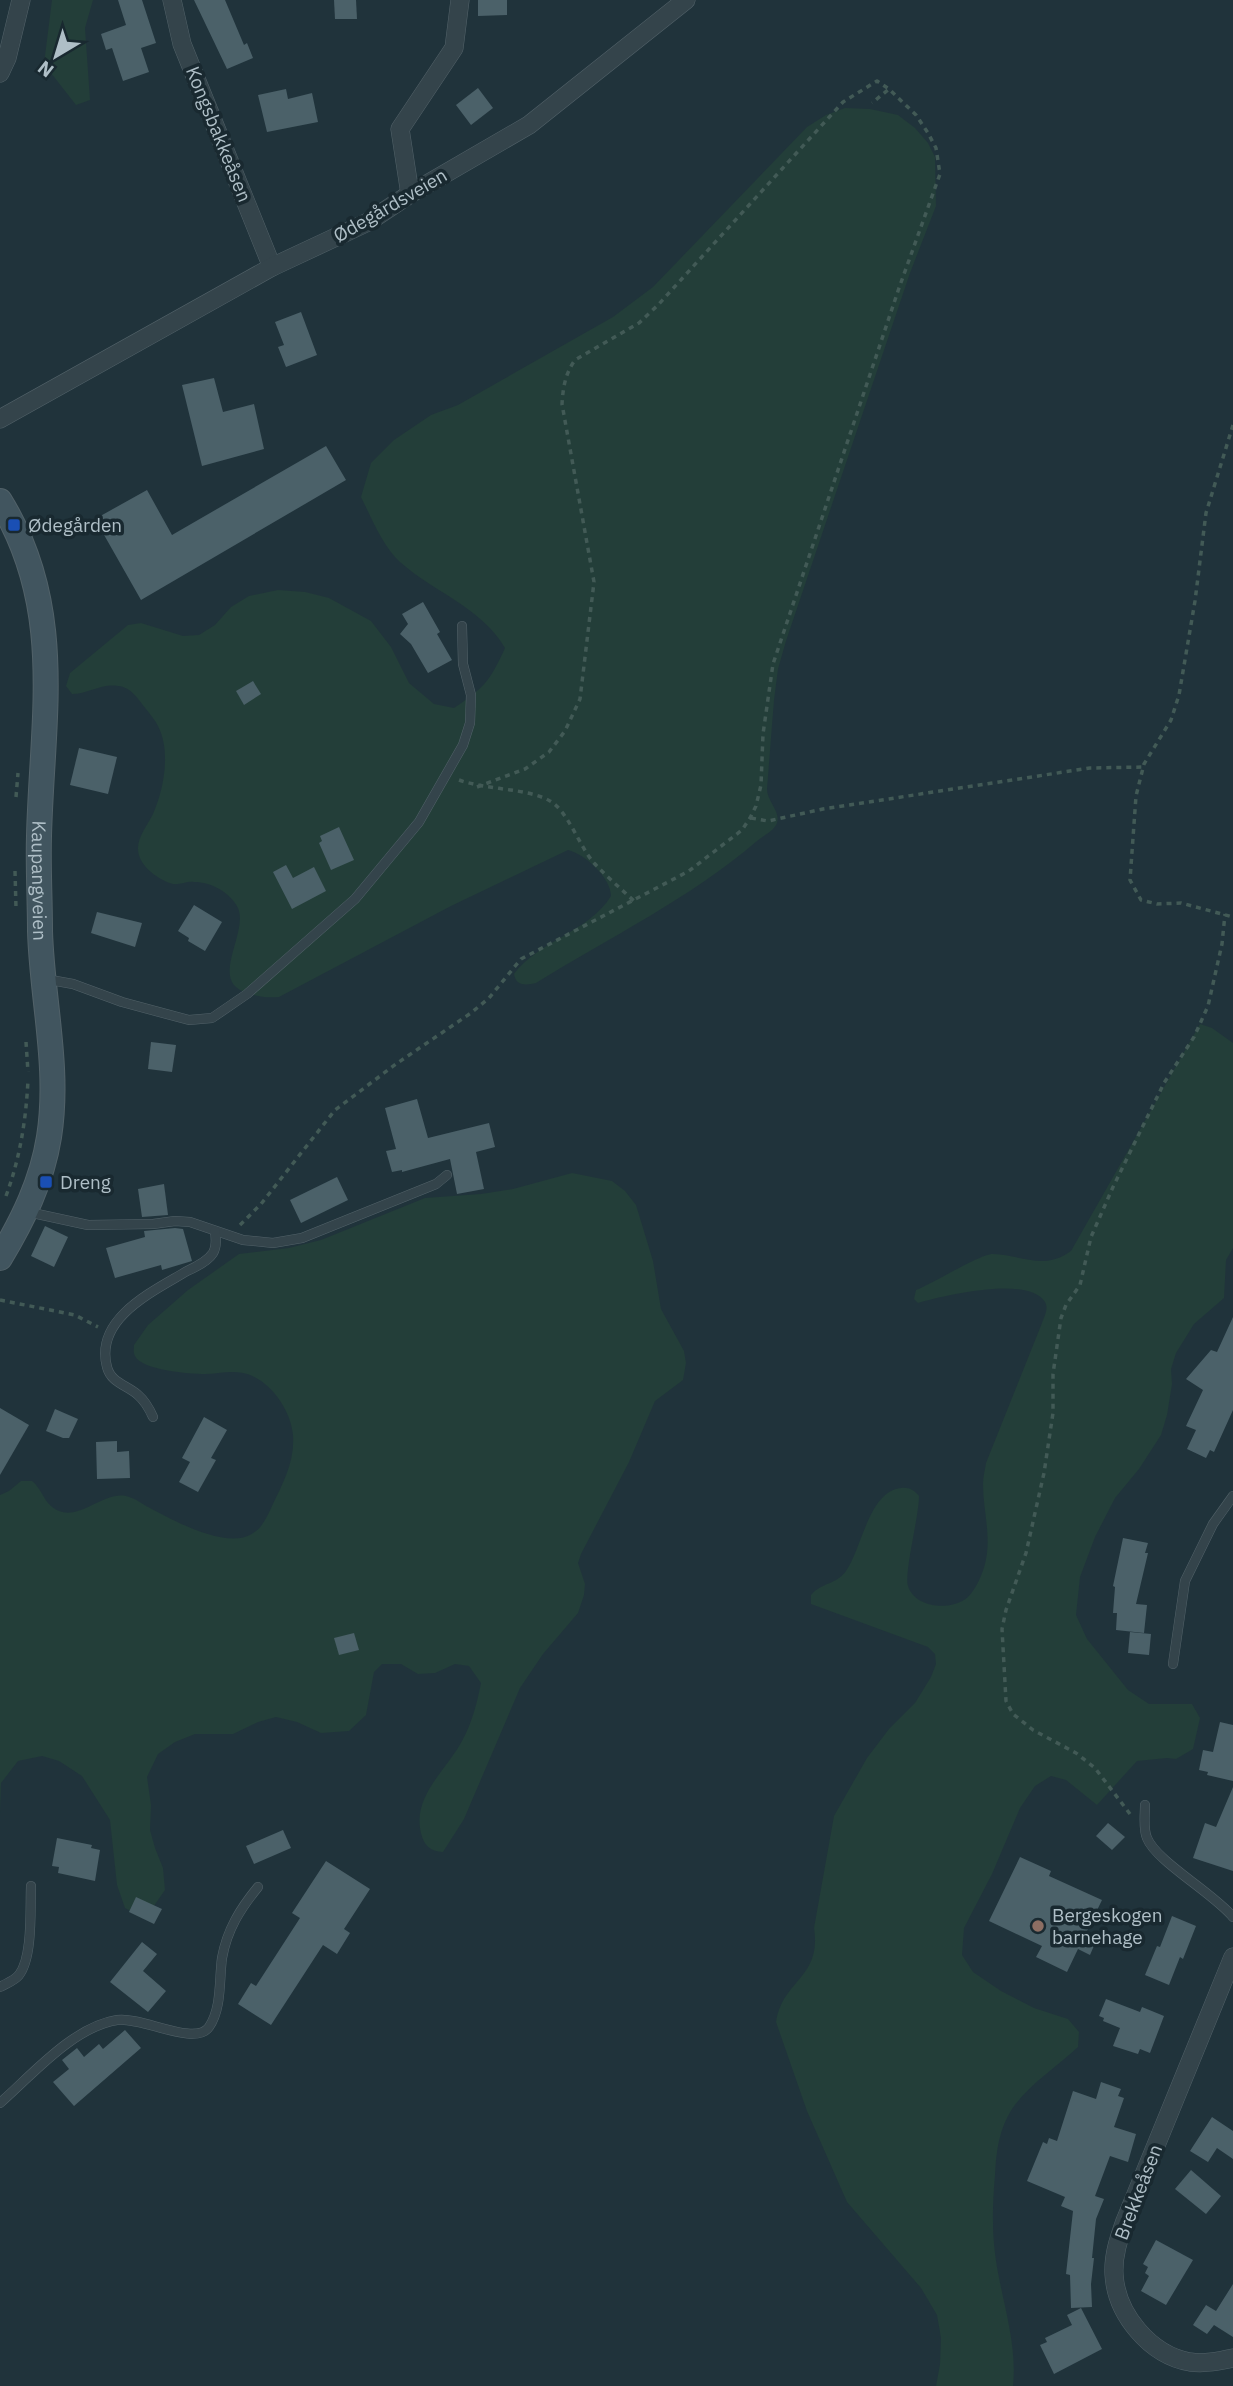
<svg xmlns="http://www.w3.org/2000/svg" width="1233" height="2386" font-family="'IBM Plex Sans',sans-serif">
  <style>
    .green { fill: #233e39 }
    .building { fill: #4b6169 }
    .lines { fill: none; stroke-linecap: round; stroke-linejoin: round }
    .service-casing { stroke: #526269; stroke-width: 10 }
    .minor-casing { stroke: #526269; stroke-width: 19 }
    .secondary-casing { stroke: #526269; stroke-width: 26 }
    .path { stroke: #425a56; stroke-width: 3.5; stroke-dasharray: 5 5; stroke-linecap: butt }
    .service { stroke: #34444b; stroke-width: 9 }
    .minor { stroke: #34444b; stroke-width: 18 }
    .secondary { stroke: #41555f; stroke-width: 24 }
    .transit-dot { fill: #1a4fb4; stroke: #192930; stroke-width: 2.5 }
    .education-dot { fill: #8d6e63; stroke: #192930; stroke-width: 2.5 }
    .labels { text-anchor: middle; dominant-baseline: central; stroke-width: 7; stroke-linejoin: round; paint-order: stroke }
    .street-label { font-size: 19px; fill: #afbfc7; stroke: #192930 }
    .poi-label { font-size: 19px; fill: #afbfc7; stroke: #192930; text-anchor: start }
  </style>
  <rect width="100%" height="100%" fill="#20333b"/>
  <!-- green -->
  <g class="green">
    <path d="M52,0H93L85,28L90,100L76,105L44,64Z"/>
    <path d="M845,108L870,109L898,115L915,128L928,143L935,157L936,206L910,273L786,641L778,669L774,700L767,789C767,801 781,812 777,823C774,831 763,836 757,841C691,898 610,937 536,983C527,985 516,987 514,974C538,941 589,932 611,896C611,878 585,854 568,850L451,906L279,997C267,998 259,997 248,993C207,982 249,934 238,908C230,892 211,882 194,882C187,881 180,885 173,884C161,881 145,870 140,858C133,842 146,828 153,814C164,789 171,751 158,726C155,720 150,714 146,709C138,699 131,687 118,686C102,683 88,694 72,694L66,686L70,673L128,625L141,623L183,636L199,635L215,625L231,607L249,596L278,590L305,592L329,598L371,621L391,647L409,683L434,704L454,708C484,688 490,681 505,648C481,607 435,593 400,562C382,545 372,519 361,497L371,463L394,440L431,415L458,405L613,317L653,287L807,127L826,115Z"/>
    <path d="M1200,1024L1212,1028L1233,1043V1248L1226,1260L1224,1298L1194,1324L1176,1353L1171,1369L1172,1384L1167,1415L1161,1435L1139,1469L1115,1498L1095,1537L1080,1577L1076,1615L1087,1639L1128,1690L1149,1704H1192L1200,1718L1193,1749L1176,1759L1167,1758L1137,1761L1097,1805L1066,1780L1051,1776L1035,1786L1020,1808L992,1874L964,1928L962,1955L973,1972L1001,1991L1034,2008L1068,2019L1079,2032L1078,2047C1057,2067 1028,2085 1012,2109C999,2129 996,2152 995,2175C993,2198 992,2221 994,2244C998,2292 1018,2337 1013,2386H936L940,2364L941,2338L937,2315L921,2288L847,2202L807,2111L776,2022C782,1980 822,1978 814,1928L834,1816L867,1758L889,1729L915,1703L931,1677L936,1664L935,1654L928,1647L811,1604V1595C822,1582 836,1585 846,1571C862,1548 869,1491 901,1488C909,1487 914,1490 919,1496C919,1517 904,1572 908,1586C915,1609 953,1611 968,1597C976,1589 982,1575 985,1564C992,1537 983,1511 983,1484C983,1477 985,1470 986,1463L1042,1323C1044,1317 1049,1309 1045,1302C1028,1275 943,1296 918,1303L914,1299L916,1290C932,1284 982,1253 993,1254C1023,1255 1044,1271 1071,1251Z"/>
    <path d="M572,1173L612,1181L625,1191L636,1205L653,1261L661,1309L684,1351L686,1363L683,1380L655,1401L629,1462L581,1554L578,1563L585,1584L584,1595L578,1613L543,1654L520,1688L464,1819L443,1852C430,1851 424,1846 421,1833C412,1796 446,1771 462,1741C472,1723 477,1703 481,1683L469,1666L455,1664L435,1673L418,1674L401,1664H382L374,1672L366,1715L349,1731L321,1733L297,1722L276,1717L258,1722L233,1734H195L175,1742L158,1754L147,1777L151,1805L150,1830L155,1848L163,1868L165,1890L151,1910L140,1916L125,1908L117,1885L110,1820L82,1776L59,1761L42,1756L18,1761L1,1783L0,1813V1495L9,1491L21,1481H32C41,1488 43,1499 51,1506C75,1527 101,1491 126,1496C135,1498 142,1504 150,1508C174,1521 224,1548 250,1535C262,1529 267,1517 272,1506C283,1483 295,1461 293,1435C291,1410 269,1378 243,1373C230,1370 217,1374 205,1374C190,1374 141,1370 135,1356C133,1352 134,1349 134,1345L148,1325L188,1290L239,1254L289,1248L321,1240L425,1198L481,1194L513,1189Z"/>
  </g>
  <!-- building -->
  <g class="building">
    <path d="M118,0H142L156,43L141,48L149,72L123,81L112,48L106,50L101,34L126,25Z"/>
    <path d="M194,0H225L244,45L247,43L253,58L227,69Z"/>
    <path d="M334,0H356L357,19H335Z"/>
    <path d="M478,0H507V15L478,16Z"/>
    <path d="M478,88L493,108L471,125L456,105Z"/>
    <path d="M286,89L288,99L312,93L318,122L267,132L258,95Z"/>
    <path d="M301,312L317,355L286,367L278,347L284,345L275,322Z"/>
    <path d="M214,378L223,412L254,404L264,449L202,466L182,385Z"/>
    <path d="M326,446L346,480L141,600L95,519L147,490L172,535Z"/>
    <path d="M423,602L440,632L437,634L452,660L428,673L411,644L400,634L408,624L402,614Z"/>
    <path d="M253,681L261,694L244,705L236,691Z"/>
    <path d="M79,748L117,757L108,794L70,785Z"/>
    <path d="M339,827L354,860L331,870L319,843L322,841L320,836Z"/>
    <path d="M286,865L293,878L314,867L326,891L292,909L273,872Z"/>
    <path d="M194,905L222,922L205,951L188,941L189,938L178,931Z"/>
    <path d="M97,912L142,923L135,947L91,933Z"/>
    <path d="M151,1042L176,1045L172,1072L148,1069Z"/>
    <path d="M417,1099L428,1138L489,1123L495,1147L476,1152L484,1189L457,1194L450,1159L402,1172V1170L392,1172L386,1151L396,1149L385,1108Z"/>
    <path d="M337,1177L348,1200L301,1223L290,1200Z"/>
    <path d="M164,1184L168,1215L142,1217L138,1189Z"/>
    <path d="M45,1226L68,1237L54,1267L31,1256Z"/>
    <path d="M175,1228L183,1229L192,1261L162,1270L161,1265L115,1278L106,1248L145,1237L144,1231Z"/>
    <path d="M1233,1317V1410L1214,1452L1210,1450L1206,1458L1187,1449L1196,1430L1186,1426L1203,1390L1186,1379L1211,1350L1217,1352Z"/>
    <path d="M0,1408L29,1425L0,1475Z"/>
    <path d="M55,1409L78,1419L69,1438H63L46,1431Z"/>
    <path d="M204,1417L227,1430L211,1458L216,1460L198,1492L179,1482L190,1462L182,1458Z"/>
    <path d="M117,1441V1452L129,1451L130,1478L97,1479L96,1442Z"/>
    <path d="M1123,1538L1148,1543L1145,1553H1148L1136,1604L1147,1605L1144,1633L1116,1630L1117,1613H1113L1115,1587L1113,1586Z"/>
    <path d="M1130,1632L1151,1634L1149,1655L1128,1653Z"/>
    <path d="M354,1633L359,1650L339,1655L334,1638Z"/>
    <path d="M1220,1722L1233,1725V1781L1207,1775L1208,1772L1199,1770L1203,1750L1213,1752Z"/>
    <path d="M1233,1787V1871L1193,1858L1205,1823L1216,1827Z"/>
    <path d="M1108,1823L1125,1837L1112,1850L1096,1836Z"/>
    <path d="M283,1830L291,1848L254,1864L246,1846Z"/>
    <path d="M57,1838L92,1845L91,1848L100,1850L95,1881L58,1873L59,1867L52,1866Z"/>
    <path d="M1020,1857L1051,1871L1049,1876L1102,1900L1085,1935L1096,1941L1090,1955L1078,1949L1067,1972L1036,1957L1042,1946L989,1921Z"/>
    <path d="M326,1861L370,1889L344,1929L350,1933L337,1954L323,1945L271,2025L238,2004L251,1983L256,1986L300,1918L292,1913Z"/>
    <path d="M136,1897L162,1909L154,1924L129,1912Z"/>
    <path d="M1172,1916L1196,1926L1183,1959L1180,1957L1169,1985L1145,1975L1157,1946L1160,1947Z"/>
    <path d="M142,1942L157,1954L143,1971L166,1991L148,2012L110,1982Z"/>
    <path d="M1106,1999L1140,2012L1142,2007L1164,2016L1150,2053L1140,2049L1138,2054L1113,2046L1120,2028L1103,2021L1104,2018L1099,2016Z"/>
    <path d="M125,2030L141,2048L74,2106L53,2082L69,2069L62,2060L77,2048L84,2057L99,2044L103,2049Z"/>
    <path d="M1101,2082L1121,2089L1118,2096L1124,2098L1114,2127L1136,2134L1128,2162L1110,2156L1095,2196L1104,2199L1096,2219L1092,2258H1094L1091,2284L1092,2307L1071,2308L1070,2275L1066,2274L1073,2211L1061,2206L1065,2197L1027,2181L1043,2142L1047,2144L1049,2138L1057,2141L1073,2091L1096,2099Z"/>
    <path d="M1212,2117L1233,2131V2159L1217,2148L1208,2162L1190,2151Z"/>
    <path d="M1191,2170L1221,2196L1206,2214L1175,2189Z"/>
    <path d="M1156,2240L1193,2260L1166,2305L1141,2291L1149,2276L1145,2273L1148,2267L1143,2264Z"/>
    <path d="M1233,2284V2337L1214,2325L1207,2334L1193,2325L1206,2305L1216,2311Z"/>
    <path d="M1081,2308L1102,2349L1054,2374L1040,2345L1047,2342L1045,2338L1072,2325L1067,2315Z"/>
  </g>
  <g class="lines">
    <defs>
      <g id="service">
        <path d="M45,979L73,984L122,1002L189,1020L212,1018L247,994L355,899L419,822L463,745L470,723L471,695L463,664L462,626"/>
        <path d="M28,1212L88,1225L153,1224L175,1221L190,1222L243,1240L273,1243L302,1238L436,1184L447,1175"/>
        <path d="M153,1417C149,1408 145,1401 138,1395C127,1385 111,1383 107,1367C94,1318 154,1291 187,1271C196,1267 208,1261 213,1253C217,1246 216,1238 215,1231"/>
        <path d="M1173,1664L1185,1581L1213,1524L1233,1496"/>
        <path d="M1145,1805C1145,1815 1143,1829 1147,1838C1156,1861 1213,1893 1233,1917"/>
        <path d="M0,1987C7,1983 14,1981 19,1975C33,1957 30,1909 31,1886"/>
        <path d="M0,2103C32,2075 73,2027 117,2020C141,2016 195,2047 209,2027C222,2008 219,1980 222,1958C227,1930 240,1909 258,1887"/>
      </g>
      <g id="minor">
        <path d="M172,0L182,44L272,267"/>
        <path d="M0,73L7,58L21,0"/>
        <path d="M410,194L400,129L454,48L460,0"/>
        <path d="M0,419L272,267L368,222L410,194L529,125L686,0"/>
        <path d="M1233,1957L1125,2221C1119,2238 1113,2255 1114,2274C1116,2314 1150,2355 1190,2362C1205,2364 1219,2361 1233,2358"/>
      </g>
      <g id="secondary">
        <path id="s1" d="M0,501C66,608 42,718 39,836C38,868 40,899 40,931C42,1000 60,1068 49,1137C42,1181 23,1220 0,1258"/>
      </g>
    </defs>
    <!-- service casing -->
    <use href="#service" class="service-casing"/>
    <!-- minor casing -->
    <use href="#minor" class="minor-casing"/>
    <!-- secondary casing -->
    <use href="#secondary" class="secondary-casing"/>
    <!-- path -->
    <g class="path">
      <path d="M1233,425L1206,513L1195,601L1179,695L1171,720L1144,764L1136,796L1130,880L1141,900L1157,904L1181,903L1233,917"/>
      <path d="M459,780C486,790 528,788 550,801C568,811 579,846 594,863C606,876 620,888 634,901"/>
      <path d="M477,787L525,769L549,752L565,731L580,699L594,582L562,404C563,388 565,374 575,360L639,323L658,305L843,102L877,81L889,89"/>
      <path d="M16,797L18,773"/>
      <path d="M751,818L768,821L823,809L1090,768L1143,767"/>
      <path d="M15,871L16,908"/>
      <path d="M26,1042L28,1072"/>
      <path d="M6,1196C20,1158 26,1120 28,1080"/>
      <path d="M240,1225L261,1204L335,1110L396,1064L471,1013L489,998L521,959L689,871L742,830L750,818L756,806L761,785L763,734L773,664L899,288L940,174L936,148L928,133L916,115L889,89L872,103"/>
      <path d="M0,1300L75,1315L98,1327"/>
      <path d="M1130,1814L1095,1768L1076,1753L1033,1730L1013,1714L1006,1701L1002,1629L1006,1610L1026,1553L1044,1473L1053,1413V1374L1061,1318L1066,1305L1080,1285L1091,1237L1113,1187L1164,1083L1194,1037L1208,1006L1222,944L1225,914"/>
    </g>
    <!-- service -->
    <use href="#service" class="service"/>
    <!-- minor -->
    <use href="#minor" class="minor"/>
    <!-- secondary -->
    <use href="#secondary" class="secondary"/>
  </g>
  <!-- markers -->
  <g class="transit-dot">
    <rect x="7" y="518" width="14" height="14" rx="3.5"/>
    <rect x="39" y="1175" width="14" height="14" rx="3.5"/>
  </g>
  <circle class="education-dot" cx="1038" cy="1926" r="7"/>
  <g class="labels">
    <!-- street labels -->
    <g class="street-label">
      <text transform="translate(219 134) rotate(68)">Kongsbakkeåsen</text>
      <text transform="translate(390 205) rotate(-30)">Ødegårdsveien</text>
      <text stroke="none"><textPath href="#s1" startOffset="388">Kaupangveien</textPath></text>
      <text transform="translate(1138 2192) rotate(-69)">Brekkeåsen</text>
    </g>
    <!-- poi labels -->
    <g class="poi-label">
      <text x="28" y="525">Ødegården</text>
      <text x="60" y="1182">Dreng</text>
      <text x="1052" y="1915">Bergeskogen<tspan x="1052" dy="22">barnehage</tspan></text>
    </g>
  </g>
  <!-- north arrow -->
  <g transform="translate(56 56) rotate(218)" stroke="#192930" stroke-width="5" paint-order="stroke">
  <path d="M0-5L12 26L0 18L-12 26Z" fill="#afbfc7"/>
  <text y="-10" font-size="19" font-weight="bold" text-anchor="middle" fill="#afbfc7">N</text>
  </g>
</svg>
